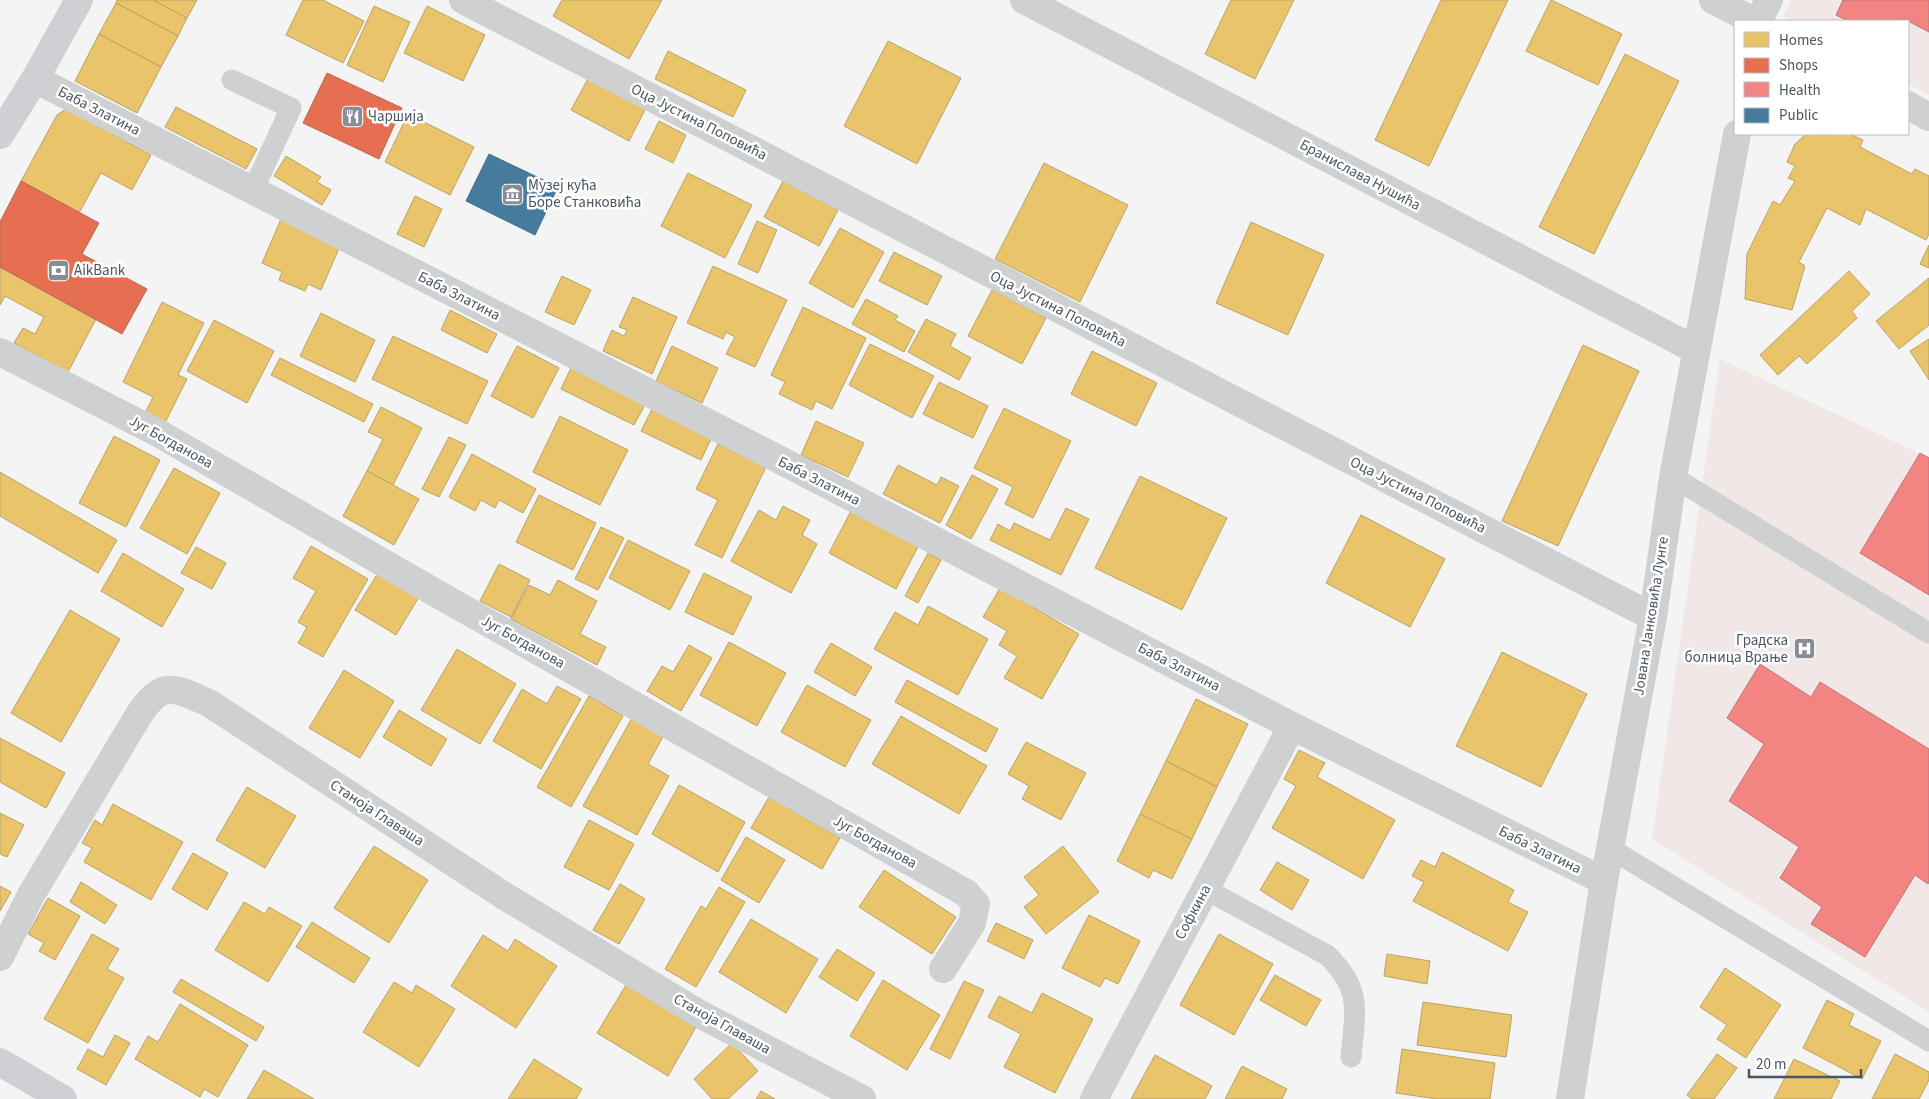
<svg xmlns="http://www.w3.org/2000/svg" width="1929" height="1099" font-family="'Source Sans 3',sans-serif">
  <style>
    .medical { fill: #f1e7e6 }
    .homes { fill: #e9c46a; stroke: #b9a367 }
    .shops { fill: #e76f51; stroke: #b86856 }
    .health { fill: #f28482; stroke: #c07678 }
    .public { fill: #457b9d; stroke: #46708b }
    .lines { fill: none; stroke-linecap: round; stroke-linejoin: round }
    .lane { stroke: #ced0d2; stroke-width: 21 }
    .street { stroke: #ced0d2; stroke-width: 28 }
    .secondary { stroke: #ced0d4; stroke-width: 28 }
    .labels { text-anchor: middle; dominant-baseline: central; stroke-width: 5; stroke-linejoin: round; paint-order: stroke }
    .street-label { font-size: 15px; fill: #4a5661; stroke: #fff }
    .poi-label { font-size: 15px; fill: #4a5661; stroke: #fff; text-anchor: start }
  </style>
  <rect width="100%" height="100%" fill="#f4f4f4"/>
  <!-- medical -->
  <g class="medical">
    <path d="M1791,0H1929V95L1908,84V21H1792L1783,16Z"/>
    <path d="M1720,359L1929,458V1012L1652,839Z"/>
  </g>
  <!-- homes -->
  <g class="homes">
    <path d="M117,0H153L187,18L178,36L116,3Z"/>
    <path d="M153,0H197L187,18Z"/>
    <path d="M303,0H323L364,21L343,63L286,35Z"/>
    <path d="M562,0H662L629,59L553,16Z"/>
    <path d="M1231,0H1294L1255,79L1205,54Z"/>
    <path d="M1441,0H1508L1429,166L1375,140Z"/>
    <path d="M1551,0L1622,34L1598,85L1526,51Z"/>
    <path d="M116,3L178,36L161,67L99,34Z"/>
    <path d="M374,6L410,22L383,82L347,65Z"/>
    <path d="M427,6L485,35L463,81L404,53Z"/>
    <path d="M99,34L161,67L137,113L75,81Z"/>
    <path d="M888,41L961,78L917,164L844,126Z"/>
    <path d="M668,51L746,90L733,117L655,79Z"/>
    <path d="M1625,54L1679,81L1594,254L1539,227Z"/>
    <path d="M589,77L646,108L629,141L571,110Z"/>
    <path d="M176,107L257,149L246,169L165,127Z"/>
    <path d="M66,109L151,155L132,190L101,173L79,213L21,181L57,115Z"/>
    <path d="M408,114L474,147L450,195L385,162Z"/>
    <path d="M659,121L686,135L673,163L645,149Z"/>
    <path d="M1806,134H1850L1863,140L1860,147L1912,174L1915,169L1929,176V234L1926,240L1866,209L1860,225L1827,208L1799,262L1805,266L1792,310L1745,299L1747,254L1773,201L1780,205L1795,181L1788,178L1795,166L1787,162L1795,144Z"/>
    <path d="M286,156L321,177L317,182L331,190L322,205L274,176Z"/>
    <path d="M1044,163L1128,205L1080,302L995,259Z"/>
    <path d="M688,173L752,205L725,258L661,226Z"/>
    <path d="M783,181L838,210L819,246L764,217Z"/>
    <path d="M415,196L442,209L424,247L397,234Z"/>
    <path d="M281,219L340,246L321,290L308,284L305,291L279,280L282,272L262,263Z"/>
    <path d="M757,221L777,230L758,273L738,264Z"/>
    <path d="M1251,222L1324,255L1288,335L1216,303Z"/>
    <path d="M840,228L884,252L853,308L809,283Z"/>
    <path d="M1929,245V268L1920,264Z"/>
    <path d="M894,252L942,276L927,305L879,281Z"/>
    <path d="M713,266L787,300L755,367L726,354L735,337L726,332L723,339L687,323Z"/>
    <path d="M0,267L96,319L68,372L14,343L23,328L35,334L44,317L5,296L0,305Z"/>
    <path d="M1849,271L1870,294L1852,311L1857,318L1807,364L1799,356L1778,375L1760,355Z"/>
    <path d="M562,276L591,290L574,325L545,312Z"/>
    <path d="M1929,278V325L1899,349L1876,321Z"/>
    <path d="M992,290L1046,318L1022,364L968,336Z"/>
    <path d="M633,297L677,317L652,374L603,351L612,330L624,336L627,330L619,327Z"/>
    <path d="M866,299L898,316L895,320L915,331L904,352L852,324Z"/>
    <path d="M162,302L204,323L178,375L187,379L164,425L144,415L153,397L123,382Z"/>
    <path d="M803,307L866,338L832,409L816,401L812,410L779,394L785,382L771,375Z"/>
    <path d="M450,310L497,334L487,353L441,330Z"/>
    <path d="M321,313L375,340L355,382L300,356Z"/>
    <path d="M926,319L956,334L950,346L971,358L959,380L908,352Z"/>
    <path d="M214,320L274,351L247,403L187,371Z"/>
    <path d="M393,336L488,381L467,424L372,379Z"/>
    <path d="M1929,339V380L1910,351Z"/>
    <path d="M870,344L934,376L912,418L849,385Z"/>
    <path d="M1583,345L1639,371L1558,546L1502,521Z"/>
    <path d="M517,346L559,368L533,418L491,396Z"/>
    <path d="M672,346L718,368L702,403L656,381Z"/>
    <path d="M1092,351L1157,383L1136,426L1071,394Z"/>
    <path d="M280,358L373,404L364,422L271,375Z"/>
    <path d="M572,366L646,403L634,425L561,389Z"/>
    <path d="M939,382L988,406L973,438L923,414Z"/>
    <path d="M381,407L422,428L393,485L367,471L383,439L368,432Z"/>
    <path d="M1004,408L1071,441L1033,518L1005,504L1013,487L974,468Z"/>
    <path d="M652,409L711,439L701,460L641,431Z"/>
    <path d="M560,416L628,450L600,505L533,472Z"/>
    <path d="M816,421L864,443L848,477L801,455Z"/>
    <path d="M114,436L160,460L126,527L79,503Z"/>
    <path d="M449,437L466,445L439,497L422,489Z"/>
    <path d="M718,444L766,467L722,558L695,545L718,500L696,489Z"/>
    <path d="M472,454L536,489L523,513L499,500L495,508L481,500L475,511L449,497Z"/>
    <path d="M898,465L937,485L941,477L959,486L940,523L883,494Z"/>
    <path d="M174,468L220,493L187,554L140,528Z"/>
    <path d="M367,471L419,499L394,545L343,516Z"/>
    <path d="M0,472L117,540L98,573L0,516Z"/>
    <path d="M972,475L998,489L971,539L946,525Z"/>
    <path d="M1140,476L1227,518L1182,610L1095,568Z"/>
    <path d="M539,495L596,523L573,570L516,542Z"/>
    <path d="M783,506L810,520L802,535L817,544L791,593L731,561L759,510L776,520Z"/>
    <path d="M1066,508L1089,519L1061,575L990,540L998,524L1010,531L1014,523L1050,540Z"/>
    <path d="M852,509L919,545L896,589L829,553Z"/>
    <path d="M1361,515L1445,559L1410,627L1326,583Z"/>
    <path d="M601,527L624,538L598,590L575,579Z"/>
    <path d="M628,540L690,571L670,610L609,578Z"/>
    <path d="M311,546L368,579L323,657L298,643L307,627L298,622L316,591L293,578Z"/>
    <path d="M196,547L226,563L212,589L181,573Z"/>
    <path d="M123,553L184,589L162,627L101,591Z"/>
    <path d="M928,553L941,560L918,603L905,596Z"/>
    <path d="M499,564L530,580L511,617L480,601Z"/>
    <path d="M378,573L419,597L396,635L355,610Z"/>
    <path d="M704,573L752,597L733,635L685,612Z"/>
    <path d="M558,580L597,601L580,634L606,647L597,665L511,619L529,585L550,595Z"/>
    <path d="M1000,588L1079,634L1042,699L1004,678L1017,656L999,645L1007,631L983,617Z"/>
    <path d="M928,606L988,639L958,695L874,649L895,612L918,625Z"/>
    <path d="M70,610L120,639L61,742L11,713Z"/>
    <path d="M729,642L786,673L757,726L700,695Z"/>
    <path d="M831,643L872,667L855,696L814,672Z"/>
    <path d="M689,645L712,658L681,711L647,691L662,666L673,672Z"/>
    <path d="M457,649L516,684L480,744L421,710Z"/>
    <path d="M1502,652L1587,694L1541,787L1456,746Z"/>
    <path d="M344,670L394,701L360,758L309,728Z"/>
    <path d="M907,680L998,729L986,752L895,702Z"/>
    <path d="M807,685L871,720L845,767L781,732Z"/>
    <path d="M557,686L581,699L541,769L493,741L522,689L547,704Z"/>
    <path d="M589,696L623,716L571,807L537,787Z"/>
    <path d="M1196,699L1248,724L1217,787L1166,761Z"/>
    <path d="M399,710L447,739L431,766L383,737Z"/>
    <path d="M633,716L665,733L648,764L669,776L637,835L583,806Z"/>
    <path d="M901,716L987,766L959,814L872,764Z"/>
    <path d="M0,738L65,773L46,808L0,782Z"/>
    <path d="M1026,742L1086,773L1061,820L1022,799L1029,786L1008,774Z"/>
    <path d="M1299,750L1325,763L1317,777L1395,820L1363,879L1272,828L1296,786L1284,779Z"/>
    <path d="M1166,761L1217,787L1192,839L1140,814Z"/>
    <path d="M679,785L745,822L718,872L652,834Z"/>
    <path d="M247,787L296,816L265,868L216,840Z"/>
    <path d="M769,797L840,838L822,869L751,828Z"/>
    <path d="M113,804L183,842L151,900L84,862L92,848L82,843L95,820L102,825Z"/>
    <path d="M0,813L24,825L7,857L0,854Z"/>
    <path d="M1140,814L1192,839L1172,879L1153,870L1149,878L1117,861Z"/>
    <path d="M589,820L634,844L609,890L564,867Z"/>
    <path d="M746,837L785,860L759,903L721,880Z"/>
    <path d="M374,846L428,880L389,943L334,908Z"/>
    <path d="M1063,846L1099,892L1046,934L1024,907L1039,895L1024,877Z"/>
    <path d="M1442,852L1514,890L1508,902L1528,912L1508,951L1413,901L1424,882L1412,876L1421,860L1435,867Z"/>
    <path d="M193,853L228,873L207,910L172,889Z"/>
    <path d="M1277,862L1309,880L1292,910L1260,890Z"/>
    <path d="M884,870L956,917L932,954L859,907Z"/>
    <path d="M81,882L117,905L105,924L70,902Z"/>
    <path d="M620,884L645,899L619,944L593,930Z"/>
    <path d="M0,886L11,892L0,911Z"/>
    <path d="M719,887L745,902L696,987L665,969L701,906L706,909Z"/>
    <path d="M48,898L80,916L55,960L39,951L44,943L28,934Z"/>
    <path d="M244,902L265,914L269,907L302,926L268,982L215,950Z"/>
    <path d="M1089,915L1140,941L1118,984L1105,978L1100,987L1062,968Z"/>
    <path d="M751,919L818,959L786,1013L719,972Z"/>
    <path d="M312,922L370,958L354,983L296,947Z"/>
    <path d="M996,923L1033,940L1024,959L987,941Z"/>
    <path d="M92,934L119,949L107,969L124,978L88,1043L44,1019Z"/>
    <path d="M1219,934L1273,964L1234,1035L1180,1005Z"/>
    <path d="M483,935L508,951L515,939L557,966L516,1028L451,986Z"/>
    <path d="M837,949L875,973L857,1001L819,977Z"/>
    <path d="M1387,954L1430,961L1427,984L1384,976Z"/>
    <path d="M1725,968L1781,1005L1746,1058L1717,1039L1727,1025L1700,1007Z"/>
    <path d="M1275,975L1321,1000L1306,1026L1260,1000Z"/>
    <path d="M181,979L264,1027L256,1041L173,992Z"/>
    <path d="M883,980L940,1015L907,1070L850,1036Z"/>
    <path d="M964,981L984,990L950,1059L930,1049Z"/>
    <path d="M394,982L412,993L416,985L455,1009L419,1067L363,1032Z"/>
    <path d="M626,985L696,1027L668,1076L597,1033Z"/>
    <path d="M1042,993L1093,1019L1055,1093L1004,1067L1021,1034L988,1017L999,996L1032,1013Z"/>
    <path d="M1827,1000L1854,1014L1849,1025L1881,1041L1862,1079L1803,1048Z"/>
    <path d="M1423,1002L1512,1015L1506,1057L1417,1045Z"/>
    <path d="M180,1004L248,1045L218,1097L204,1089L200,1097L135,1059L148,1036L158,1042Z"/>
    <path d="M115,1035L130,1043L106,1085L77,1069L88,1049L103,1057Z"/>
    <path d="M732,1043L758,1071L728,1099H712L694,1079Z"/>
    <path d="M1402,1049L1495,1063L1490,1099H1437L1396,1093Z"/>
    <path d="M1717,1054L1737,1068L1714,1099H1692L1687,1095Z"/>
    <path d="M1895,1054L1929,1072V1080L1919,1099H1872Z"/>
    <path d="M1155,1055L1212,1086L1205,1099H1131Z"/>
    <path d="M534,1059L582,1089L576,1099H508Z"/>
    <path d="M1794,1059L1840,1081L1831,1099H1774Z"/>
    <path d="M1242,1066L1287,1089L1282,1099H1225Z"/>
    <path d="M264,1070L314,1099H247Z"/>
    <path d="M761,1091L775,1099H756Z"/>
  </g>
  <!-- shops -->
  <g class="shops">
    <path d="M327,73L402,108L379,159L303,123Z"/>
    <path d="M21,181L99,223L82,254L147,289L122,334L0,267V222Z"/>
  </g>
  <!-- health -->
  <g class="health">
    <path d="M1843,0H1929V32L1906,20L1848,21L1836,15Z"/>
    <path d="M1920,453L1929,458V595L1860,553Z"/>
    <path d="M1760,664L1811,697L1820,682L1929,749V882L1928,884L1915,875L1865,957L1811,924L1822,907L1780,878L1799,847L1729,801L1764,744L1727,718Z"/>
  </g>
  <!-- public -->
  <path class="public" d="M489,154L558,187L535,235L466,201Z"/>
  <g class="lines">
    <!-- lane -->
    <g class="lane">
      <path d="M232,80L291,108L253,190"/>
      <path d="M1673,477L1929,633"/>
      <path d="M1611,849L1929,1041"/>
      <path d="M1205,889L1327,955C1363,990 1355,1011 1351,1057"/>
    </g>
    <!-- street -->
    <g class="street">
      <path d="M463,0L1653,617"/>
      <path d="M1024,0L1696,350"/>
      <path d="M1713,0L1754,21"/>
      <path d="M1758,21L1769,0"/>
      <path d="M35,79L757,448L1292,726L1604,881"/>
      <path d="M1908,105L1929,117"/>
      <path d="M0,352L160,434L434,592L966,893L976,904L972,923L943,969"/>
      <path d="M0,957L31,895L140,713C164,679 174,688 209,703L506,897L698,1013L862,1099"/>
      <path d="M1094,1099L1292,726"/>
      <path d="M1570,1099L1604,881L1653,617L1673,477L1737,134"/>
    </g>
    <!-- secondary -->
    <g class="secondary">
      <path d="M0,135L35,79L79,0"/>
      <path d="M0,1062L63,1099"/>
    </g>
  </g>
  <!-- icons -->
  <defs>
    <symbol id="restaurant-square" viewBox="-11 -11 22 22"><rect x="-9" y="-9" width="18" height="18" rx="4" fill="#868d94" stroke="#fff"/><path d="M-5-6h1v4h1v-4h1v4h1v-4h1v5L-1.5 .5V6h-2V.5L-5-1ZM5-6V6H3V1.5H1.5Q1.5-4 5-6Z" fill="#fff"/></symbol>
    <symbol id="museum-square" viewBox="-11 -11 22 22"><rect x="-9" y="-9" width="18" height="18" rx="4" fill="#868d94" stroke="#fff"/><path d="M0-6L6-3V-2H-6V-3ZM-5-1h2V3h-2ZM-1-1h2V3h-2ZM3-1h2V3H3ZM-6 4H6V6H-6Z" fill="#fff"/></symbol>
    <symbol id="bank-square" viewBox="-11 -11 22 22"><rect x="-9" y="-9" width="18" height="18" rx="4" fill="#868d94" stroke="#fff"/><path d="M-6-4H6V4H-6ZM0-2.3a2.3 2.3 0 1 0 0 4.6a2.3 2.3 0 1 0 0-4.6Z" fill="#fff"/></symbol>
    <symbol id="hospital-square" viewBox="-11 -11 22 22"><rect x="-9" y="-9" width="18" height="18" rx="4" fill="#868d94" stroke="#fff"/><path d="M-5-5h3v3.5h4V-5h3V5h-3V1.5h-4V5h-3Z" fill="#fff"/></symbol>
  </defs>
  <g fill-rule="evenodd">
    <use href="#restaurant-square" x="340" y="104" width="25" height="25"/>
    <use href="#museum-square" x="500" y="182" width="25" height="25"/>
    <use href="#bank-square" x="46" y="258" width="25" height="25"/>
    <use href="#hospital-square" x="1792" y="636" width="25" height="25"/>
  </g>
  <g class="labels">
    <!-- street labels -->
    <g class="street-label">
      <text transform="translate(99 111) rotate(27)">Баба Златина</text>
      <text transform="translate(699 122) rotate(27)">Оца Јустина Поповића</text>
      <text transform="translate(1360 175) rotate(28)">Бранислава Нушића</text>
      <text transform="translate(459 296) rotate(27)">Баба Златина</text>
      <text transform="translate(1058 309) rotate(27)">Оца Јустина Поповића</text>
      <text transform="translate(171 442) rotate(29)">Југ Богданова</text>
      <text transform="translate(819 481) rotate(27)">Баба Златина</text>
      <text transform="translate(1418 495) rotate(27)">Оца Јустина Поповића</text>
      <text transform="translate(1651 616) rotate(-81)">Јована Јанковића Лунге</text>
      <text transform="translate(523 642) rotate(29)">Југ Богданова</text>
      <text transform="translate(1179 667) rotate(27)">Баба Златина</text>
      <text transform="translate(377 813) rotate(33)">Станоја Главаша</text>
      <text transform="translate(875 842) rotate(29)">Југ Богданова</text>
      <text transform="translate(1540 850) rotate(26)">Баба Златина</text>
      <text transform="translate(1193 912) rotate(-62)">Софкина</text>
      <text transform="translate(722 1024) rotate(29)">Станоја Главаша</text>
    </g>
    <!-- poi labels -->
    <g class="poi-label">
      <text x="368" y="116">Чаршија</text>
      <text x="528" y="185">Музеј кућа<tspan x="528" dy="17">Боре Станковића</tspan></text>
      <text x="74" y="270">AikBank</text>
      <text x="1788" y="640" text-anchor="end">Градска<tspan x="1788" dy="17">болница Врање</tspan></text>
    </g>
  </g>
  <!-- legend -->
  <rect x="1734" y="20" width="175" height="115" fill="#ffffff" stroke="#b7bbc0"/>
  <rect x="1744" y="32" width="25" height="15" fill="#e9c46a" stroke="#b7bbc0"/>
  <text x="1779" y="45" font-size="15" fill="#4a5661">Homes</text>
  <rect x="1744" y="58" width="25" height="15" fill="#e76f51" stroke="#b7bbc0"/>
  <text x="1779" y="70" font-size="15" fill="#4a5661">Shops</text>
  <rect x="1744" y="82" width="25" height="15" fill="#f28482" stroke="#b7bbc0"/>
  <text x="1779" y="95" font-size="15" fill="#4a5661">Health</text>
  <rect x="1744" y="108" width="25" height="15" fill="#457b9d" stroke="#b7bbc0"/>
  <text x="1779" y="120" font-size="15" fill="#4a5661">Public</text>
  <!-- scale -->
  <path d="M1749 1069v8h112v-8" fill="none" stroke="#4a5661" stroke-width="2.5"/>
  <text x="1756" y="1069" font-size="15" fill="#4a5661" stroke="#ffffff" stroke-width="4" paint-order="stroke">20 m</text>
</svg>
